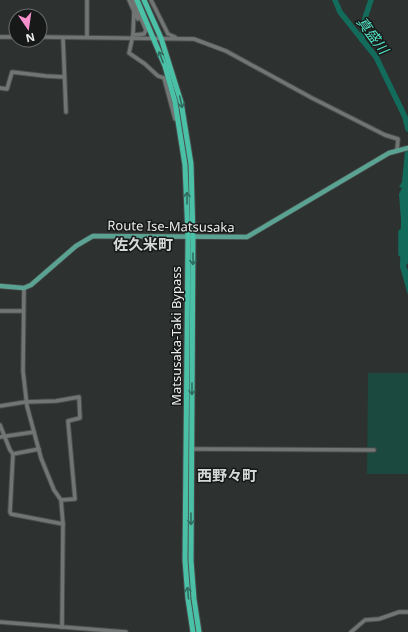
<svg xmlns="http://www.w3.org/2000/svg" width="408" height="632" font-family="'Noto Sans','Noto Sans JP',sans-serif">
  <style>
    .green { fill: #1b493f }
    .water { fill: #136c5b }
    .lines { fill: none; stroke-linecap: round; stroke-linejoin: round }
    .river { stroke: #136c5b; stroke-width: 5.5 }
    .minor-casing { stroke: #484c4b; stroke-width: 5.5 }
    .major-casing { stroke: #484c4b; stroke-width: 6 }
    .highway-casing { stroke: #484c4b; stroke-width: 7 }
    .minor { stroke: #717674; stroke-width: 3.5 }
    .major { stroke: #5aa292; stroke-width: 4.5 }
    .highway { stroke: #4ac0a6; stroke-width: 5 }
    .oneway { stroke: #306c5f }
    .labels { text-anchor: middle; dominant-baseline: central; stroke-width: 3; stroke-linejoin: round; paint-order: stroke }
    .street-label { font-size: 13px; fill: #eaedec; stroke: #171818 }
    .water-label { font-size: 14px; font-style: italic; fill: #54eaca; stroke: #171818 }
    .quarter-label { font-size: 15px; font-weight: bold; fill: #d4d9d7; stroke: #171818 }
  </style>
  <rect width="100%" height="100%" fill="#2d3130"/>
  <!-- green -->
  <path class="green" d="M368,373H408V474H367Z"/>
  <!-- water -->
  <path class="water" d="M408,150V263L405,267L408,280V295L400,267L401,220L399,194L402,188L399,187L402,182L405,151Z"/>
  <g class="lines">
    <!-- river -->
    <g class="river">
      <path d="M335,0L340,12L376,57L405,117L408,129"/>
      <path d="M362,40L365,18L371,0"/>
      <path d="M401,232V254"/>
      <path d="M404,268L408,278"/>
    </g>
    <defs>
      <g id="minor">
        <path d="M129,0L134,11"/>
        <path d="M133,0L146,30L144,34L133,35L129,53L145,64L158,76L164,78L175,119"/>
        <path d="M151,0L168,34L175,37"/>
        <path d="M133,35L134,11L138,19"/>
        <path d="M0,37H16"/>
        <path d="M40,37L194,39L226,51L312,98L385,135L398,139L397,150"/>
        <path d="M87,37V0"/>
        <path d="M63,38L66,112"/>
        <path d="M0,88L7,89L12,72L46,76L64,77"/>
        <path d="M24,288L23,371L27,406L41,458L54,490L61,500L63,524L62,627"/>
        <path d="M0,311H23"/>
        <path d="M0,406L25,402L56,401L79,397L80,418L68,421L75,499L61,500"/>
        <path d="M0,425L10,450L13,454L10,512L11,514L63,524"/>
        <path d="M0,437L34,432"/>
        <path d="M191,449L374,450"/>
        <path d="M13,454L39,449"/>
        <path d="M0,622L126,632"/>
        <path d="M351,632L365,620L379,619L399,612H408"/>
      </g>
      <path id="major" d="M0,286L24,288L31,285L76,246L93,236L247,237L389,153L408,148"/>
      <g id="highway">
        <path d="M137,0L165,66L175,102L185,165L188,237L185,560L188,599L193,632"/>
        <path d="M144,0L161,38L181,102L191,164L193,237L191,561L194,599L199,632"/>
      </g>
    </defs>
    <!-- minor casing -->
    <use href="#minor" class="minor-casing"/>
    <!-- major casing -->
    <use href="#major" class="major-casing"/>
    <!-- highway casing -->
    <use href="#highway" class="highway-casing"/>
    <!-- minor -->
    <use href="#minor" class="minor"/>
    <!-- major -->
    <use href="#major" class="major"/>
    <!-- highway -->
    <use href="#highway" class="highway"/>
  </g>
  <!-- one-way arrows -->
  <defs><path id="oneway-shaft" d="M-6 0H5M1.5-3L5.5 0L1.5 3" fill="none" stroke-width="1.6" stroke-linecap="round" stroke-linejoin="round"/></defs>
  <g class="oneway">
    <use href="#oneway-shaft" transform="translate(161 57) rotate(-111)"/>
    <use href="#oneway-shaft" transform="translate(181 102) rotate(77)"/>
    <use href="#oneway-shaft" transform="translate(187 198) rotate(-91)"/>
    <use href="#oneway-shaft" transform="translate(193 259) rotate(90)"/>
    <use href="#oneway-shaft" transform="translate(192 389) rotate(90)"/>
    <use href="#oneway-shaft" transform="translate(191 519) rotate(90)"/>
    <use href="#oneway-shaft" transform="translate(188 593) rotate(-95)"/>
  </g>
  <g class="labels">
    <!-- street labels -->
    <g class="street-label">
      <text transform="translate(171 226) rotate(1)">Route Ise-Matsusaka</text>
      <text transform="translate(176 336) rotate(-90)">Matsusaka-Taki Bypass</text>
    </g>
    <!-- water labels -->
    <g class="water-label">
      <text transform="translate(373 35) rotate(53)">真盛川</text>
    </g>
    <!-- quarter labels -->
    <g class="quarter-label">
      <text x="143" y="244">佐久米町</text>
      <text x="227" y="475">西野々町</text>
    </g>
  </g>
  <!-- north arrow -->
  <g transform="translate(28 28) rotate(167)"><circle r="19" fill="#171818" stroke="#6b6d6d"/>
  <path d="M0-3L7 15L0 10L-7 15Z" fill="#f790cd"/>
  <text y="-6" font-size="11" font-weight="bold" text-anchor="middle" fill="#eaedec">N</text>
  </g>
</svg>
